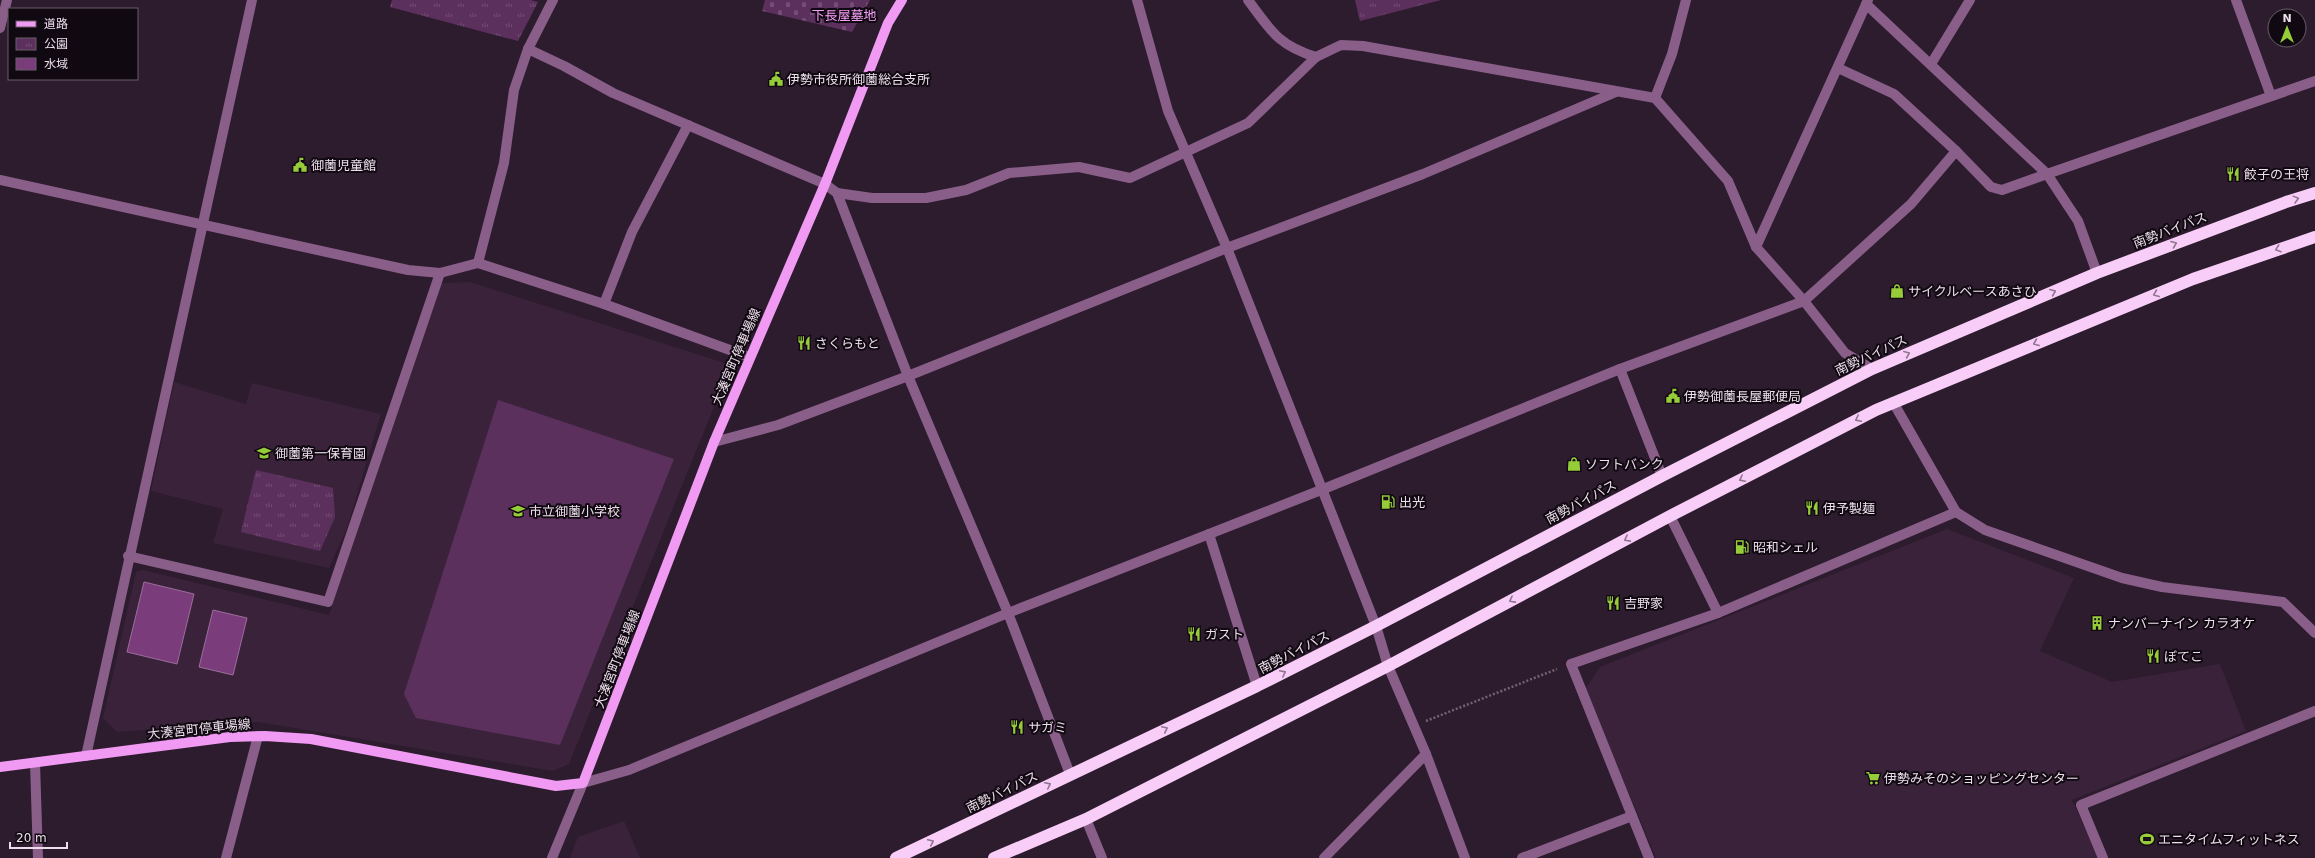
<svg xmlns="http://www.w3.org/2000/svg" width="2315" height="858" font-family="'DejaVu Sans','Noto Sans JP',sans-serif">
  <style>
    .built { fill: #3a233a }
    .cemetery { fill: url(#cemetery-stones) }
    .park { fill: url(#park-tufts) }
    .garden { fill: #5c305d }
    .water { fill: #7a3c7b; stroke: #9c6d9d }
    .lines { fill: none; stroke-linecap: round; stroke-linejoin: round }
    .path { stroke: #736373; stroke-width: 2.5; stroke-dasharray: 2 2; stroke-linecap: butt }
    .minor { stroke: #895f8a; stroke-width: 10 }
    .major { stroke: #f19af3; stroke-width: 10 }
    .highway { stroke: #f8cef8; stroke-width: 12 }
    .oneway { stroke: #907590 }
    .labels { text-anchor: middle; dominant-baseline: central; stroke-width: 4; stroke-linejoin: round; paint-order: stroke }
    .park-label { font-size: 13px; fill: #f69ff7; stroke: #110911 }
    .poi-label { font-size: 13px; fill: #ecdfeb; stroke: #110911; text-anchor: start }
    .street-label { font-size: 13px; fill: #ecdfeb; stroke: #110911 }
  </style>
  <defs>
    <pattern id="cemetery-stones" width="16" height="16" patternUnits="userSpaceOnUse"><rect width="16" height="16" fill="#5c305d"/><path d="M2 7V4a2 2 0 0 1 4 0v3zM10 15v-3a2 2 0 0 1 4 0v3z" fill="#744e74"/></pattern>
    <pattern id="park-tufts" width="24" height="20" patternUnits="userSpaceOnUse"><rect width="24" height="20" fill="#5c305d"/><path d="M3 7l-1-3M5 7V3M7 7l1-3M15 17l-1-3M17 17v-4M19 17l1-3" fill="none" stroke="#744e74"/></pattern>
  </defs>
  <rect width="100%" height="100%" fill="#2d1b2e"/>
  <!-- built -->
  <g class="built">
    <path d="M470,282L731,365L569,764L553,771L258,722L117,732L103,718L136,572L143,570L329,615L441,283Z"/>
    <path d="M174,382L246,404L252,383L381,414L347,528L329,568L213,543L223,509L151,491Z"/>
    <path d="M1947,529L2074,578L2040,651L2112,682L2220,664L2246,731L2072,800L2098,858H1656L1585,689L1600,667Z"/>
    <path d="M624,821L640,858H570L578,837Z"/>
  </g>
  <!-- cemetery -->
  <path class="cemetery" d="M765,0H870L852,32L762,11Z"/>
  <!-- park -->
  <g class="park">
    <path d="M392,0H531L538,2L518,41L390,7Z"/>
    <path d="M1355,0H1441L1360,21Z"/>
    <path d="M256,470L333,488L335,517L320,551L241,532Z"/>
  </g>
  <!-- garden -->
  <path class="garden" d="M498,400L674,459L560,745L416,718L404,694Z"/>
  <!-- water -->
  <g class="water">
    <path d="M144,582L194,594L177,664L127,652Z"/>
    <path d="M213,610L247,618L233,675L199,667Z"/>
  </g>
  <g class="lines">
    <!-- path -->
    <path class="path" d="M1426,721L1557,669"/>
    <!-- minor -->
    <g class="minor">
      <path d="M1137,0L1168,111L1227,248L1376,626L1388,666L1426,754L1465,858"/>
      <path d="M1248,0C1271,31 1278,45 1316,57L1341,45L1363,46L1655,98L1728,181L1756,247L1804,301L1845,353L1872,369"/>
      <path d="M2236,0L2271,96"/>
      <path d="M1866,4L2047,174L2315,81"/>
      <path d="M0,28L7,0"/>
      <path d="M528,49L564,66L613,93L825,184L837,193L908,376L1008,613L1070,774"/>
      <path d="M1931,64L1970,0"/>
      <path d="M1838,68L1894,94L1956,151"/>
      <path d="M1655,98L1672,54L1686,0"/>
      <path d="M0,180L408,270L440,273L478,263L604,304L749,357"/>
      <path d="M837,193L872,198H926L966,190L1009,173L1079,167L1130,178L1248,123L1316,57"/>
      <path d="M1756,247L1868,0"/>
      <path d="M478,263L504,163L514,90L528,49L553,0"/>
      <path d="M604,304L632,232L688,125"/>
      <path d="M1620,369L1662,476"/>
      <path d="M1893,402L1956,512L1985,530L2122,578L2162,587L2283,602L2315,633"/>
      <path d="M714,442L778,425L908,376L1227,248L1423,174L1616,92"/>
      <path d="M1670,516L1718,613"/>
      <path d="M1209,534L1257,686"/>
      <path d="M128,556L328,602L440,273"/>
      <path d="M86,756L252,0"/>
      <path d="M35,763L38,858"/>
      <path d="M1086,819L1102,858"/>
      <path d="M226,858L258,736"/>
      <path d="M552,858L583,783L629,770L1008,613L1321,490L1620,369L1804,301L1911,204L1956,151L1991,187L2002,190L2047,174L2078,221L2097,273"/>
      <path d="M1324,858L1426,754"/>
      <path d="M1522,858L1632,816"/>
      <path d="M1649,858L1571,664L1718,613L1956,512"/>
      <path d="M2103,858L2081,805L2315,711"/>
    </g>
    <!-- major -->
    <path class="major" d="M0,767L230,737L265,736L311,739L556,786L583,783L714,442L825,184L888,23L902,0"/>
    <!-- highway -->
    <g class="highway">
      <path d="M896,858L1257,686L1376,626L1662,476L1872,369L2097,273L2286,202L2315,193"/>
      <path d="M994,858L1086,819L1388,666L1670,516L1876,410L2193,279L2315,237"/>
    </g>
  </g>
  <!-- one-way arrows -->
  <defs><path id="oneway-chevron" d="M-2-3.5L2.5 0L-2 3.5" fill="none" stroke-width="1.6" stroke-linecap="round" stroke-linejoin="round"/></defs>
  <g class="oneway">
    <use href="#oneway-chevron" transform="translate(2296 199) rotate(-15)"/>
    <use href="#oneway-chevron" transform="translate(2174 244) rotate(-21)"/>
    <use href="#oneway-chevron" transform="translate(2278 249) rotate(161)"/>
    <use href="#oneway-chevron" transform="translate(2053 292) rotate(-23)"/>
    <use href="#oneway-chevron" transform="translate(2156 294) rotate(158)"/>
    <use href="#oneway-chevron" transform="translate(2036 343) rotate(158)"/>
    <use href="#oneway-chevron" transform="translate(1907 354) rotate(-23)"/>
    <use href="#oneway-chevron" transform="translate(1858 419) rotate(153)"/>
    <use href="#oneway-chevron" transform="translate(1742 479) rotate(153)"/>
    <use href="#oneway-chevron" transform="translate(1627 539) rotate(152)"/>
    <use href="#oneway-chevron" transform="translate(1512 600) rotate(152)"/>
    <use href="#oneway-chevron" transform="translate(1283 673) rotate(-27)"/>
    <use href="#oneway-chevron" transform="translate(1165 729) rotate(-25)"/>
    <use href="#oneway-chevron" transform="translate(1048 785) rotate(-26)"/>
    <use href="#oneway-chevron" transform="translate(931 842) rotate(-25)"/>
  </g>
  <!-- icons -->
  <defs>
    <symbol id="civic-bare" viewBox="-9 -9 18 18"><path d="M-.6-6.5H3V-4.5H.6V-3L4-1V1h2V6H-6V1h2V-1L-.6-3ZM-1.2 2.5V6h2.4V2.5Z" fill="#97cc39" stroke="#110911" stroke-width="2.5" paint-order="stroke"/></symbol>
    <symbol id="restaurant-bare" viewBox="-9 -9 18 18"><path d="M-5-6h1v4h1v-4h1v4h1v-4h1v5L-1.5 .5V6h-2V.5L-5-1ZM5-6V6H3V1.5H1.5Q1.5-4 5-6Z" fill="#97cc39" stroke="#110911" stroke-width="2.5" paint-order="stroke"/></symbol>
    <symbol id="shop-bare" viewBox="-9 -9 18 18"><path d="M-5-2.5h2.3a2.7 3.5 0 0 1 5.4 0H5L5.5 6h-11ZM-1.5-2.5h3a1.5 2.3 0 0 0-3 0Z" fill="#97cc39" stroke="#110911" stroke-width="2.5" paint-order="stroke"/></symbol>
    <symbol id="school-bare" viewBox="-9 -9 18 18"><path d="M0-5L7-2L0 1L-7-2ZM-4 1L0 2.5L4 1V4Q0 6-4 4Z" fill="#97cc39" stroke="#110911" stroke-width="2.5" paint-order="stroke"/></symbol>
    <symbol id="fuel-bare" viewBox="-9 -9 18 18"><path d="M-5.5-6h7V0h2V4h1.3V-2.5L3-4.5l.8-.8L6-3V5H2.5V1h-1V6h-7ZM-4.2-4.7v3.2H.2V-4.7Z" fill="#97cc39" stroke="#110911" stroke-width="2.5" paint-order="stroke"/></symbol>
    <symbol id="building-bare" viewBox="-9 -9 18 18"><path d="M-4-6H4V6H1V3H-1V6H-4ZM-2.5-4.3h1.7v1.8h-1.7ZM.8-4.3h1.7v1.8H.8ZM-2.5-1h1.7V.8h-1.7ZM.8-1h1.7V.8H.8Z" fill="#97cc39" stroke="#110911" stroke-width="2.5" paint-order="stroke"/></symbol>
    <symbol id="supermarket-bare" viewBox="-9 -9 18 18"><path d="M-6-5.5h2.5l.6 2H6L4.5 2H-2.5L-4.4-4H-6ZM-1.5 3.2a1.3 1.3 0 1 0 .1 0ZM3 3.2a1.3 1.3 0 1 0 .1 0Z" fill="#97cc39" stroke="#110911" stroke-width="2.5" paint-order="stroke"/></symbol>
    <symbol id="stadium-bare" viewBox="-9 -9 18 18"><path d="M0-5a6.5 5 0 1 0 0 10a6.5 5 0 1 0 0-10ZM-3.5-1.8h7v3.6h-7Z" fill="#97cc39" stroke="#110911" stroke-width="2.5" paint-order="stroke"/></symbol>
  </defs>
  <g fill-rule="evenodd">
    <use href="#civic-bare" x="766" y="69" width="20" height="20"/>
    <use href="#civic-bare" x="290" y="155" width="20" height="20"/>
    <use href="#restaurant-bare" x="2223" y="164" width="20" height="20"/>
    <use href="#shop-bare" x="1887" y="281" width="20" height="20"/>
    <use href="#restaurant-bare" x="794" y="333" width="20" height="20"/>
    <use href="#civic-bare" x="1663" y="386" width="20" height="20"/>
    <use href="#school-bare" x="254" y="443" width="20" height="20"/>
    <use href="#shop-bare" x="1564" y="454" width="20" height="20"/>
    <use href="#fuel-bare" x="1378" y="492" width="20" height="20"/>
    <use href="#restaurant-bare" x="1802" y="498" width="20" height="20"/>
    <use href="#school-bare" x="508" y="501" width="20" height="20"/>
    <use href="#fuel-bare" x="1732" y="537" width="20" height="20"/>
    <use href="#restaurant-bare" x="1603" y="593" width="20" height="20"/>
    <use href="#building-bare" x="2087" y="613" width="20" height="20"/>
    <use href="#restaurant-bare" x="1184" y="624" width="20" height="20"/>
    <use href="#restaurant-bare" x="2143" y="646" width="20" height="20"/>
    <use href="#restaurant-bare" x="1007" y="717" width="20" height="20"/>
    <use href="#supermarket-bare" x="1863" y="768" width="20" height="20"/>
    <use href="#stadium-bare" x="2137" y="829" width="20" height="20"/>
  </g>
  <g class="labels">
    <!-- park labels -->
    <g class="park-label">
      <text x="844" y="15">下長屋墓地</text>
    </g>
    <!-- poi labels -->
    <g class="poi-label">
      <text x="787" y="79">伊勢市役所御薗総合支所</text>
      <text x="311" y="165">御薗児童館</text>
      <text x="2244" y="174">餃子の王将</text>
      <text x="1908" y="291">サイクルベースあさひ</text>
      <text x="815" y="343">さくらもと</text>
      <text x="1684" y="396">伊勢御薗長屋郵便局</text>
      <text x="275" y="453">御薗第一保育園</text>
      <text x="1585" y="464">ソフトバンク</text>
      <text x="1399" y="502">出光</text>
      <text x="1823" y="508">伊予製麺</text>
      <text x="529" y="511">市立御薗小学校</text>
      <text x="1753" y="547">昭和シェル</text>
      <text x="1624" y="603">吉野家</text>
      <text x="2108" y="623">ナンバーナイン カラオケ</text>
      <text x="1205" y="634">ガスト</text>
      <text x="2164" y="656">ぼてこ</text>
      <text x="1028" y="727">サガミ</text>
      <text x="1884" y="778">伊勢みそのショッピングセンター</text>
      <text x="2158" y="839">エニタイムフィットネス</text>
    </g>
    <!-- street labels -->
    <g class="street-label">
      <text transform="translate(2170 230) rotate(-21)">南勢バイパス</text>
      <text transform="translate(1871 355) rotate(-25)">南勢バイパス</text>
      <text transform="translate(736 357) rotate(-67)">大湊宮町停車場線</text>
      <text transform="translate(1581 502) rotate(-28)">南勢バイパス</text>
      <text transform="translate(1294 652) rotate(-27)">南勢バイパス</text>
      <text transform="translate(617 659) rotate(-69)">大湊宮町停車場線</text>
      <text transform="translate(199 729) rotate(-6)">大湊宮町停車場線</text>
      <text transform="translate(1002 792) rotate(-26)">南勢バイパス</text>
    </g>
  </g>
  <!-- legend -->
  <rect x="8" y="8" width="130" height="72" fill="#110911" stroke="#695f68"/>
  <rect x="16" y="21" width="20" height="6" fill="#f19af3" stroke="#695f68"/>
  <text x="44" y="28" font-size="12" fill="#ecdfeb">道路</text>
  <rect x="16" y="38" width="20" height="12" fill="url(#park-tufts)" stroke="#695f68"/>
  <text x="44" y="48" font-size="12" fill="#ecdfeb">公園</text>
  <rect x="16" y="58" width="20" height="12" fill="#7a3c7b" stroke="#695f68"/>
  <text x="44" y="68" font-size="12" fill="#ecdfeb">水域</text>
  <!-- north arrow -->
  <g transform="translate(2287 28)"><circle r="19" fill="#110911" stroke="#695f68"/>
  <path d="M0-3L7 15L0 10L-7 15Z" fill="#97cc39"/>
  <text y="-6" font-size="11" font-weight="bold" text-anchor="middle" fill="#ecdfeb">N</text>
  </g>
  <!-- scale -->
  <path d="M10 842v6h57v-6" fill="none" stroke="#ecdfeb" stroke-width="2"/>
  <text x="16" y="842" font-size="12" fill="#ecdfeb" stroke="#110911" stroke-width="3" paint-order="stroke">20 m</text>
</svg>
